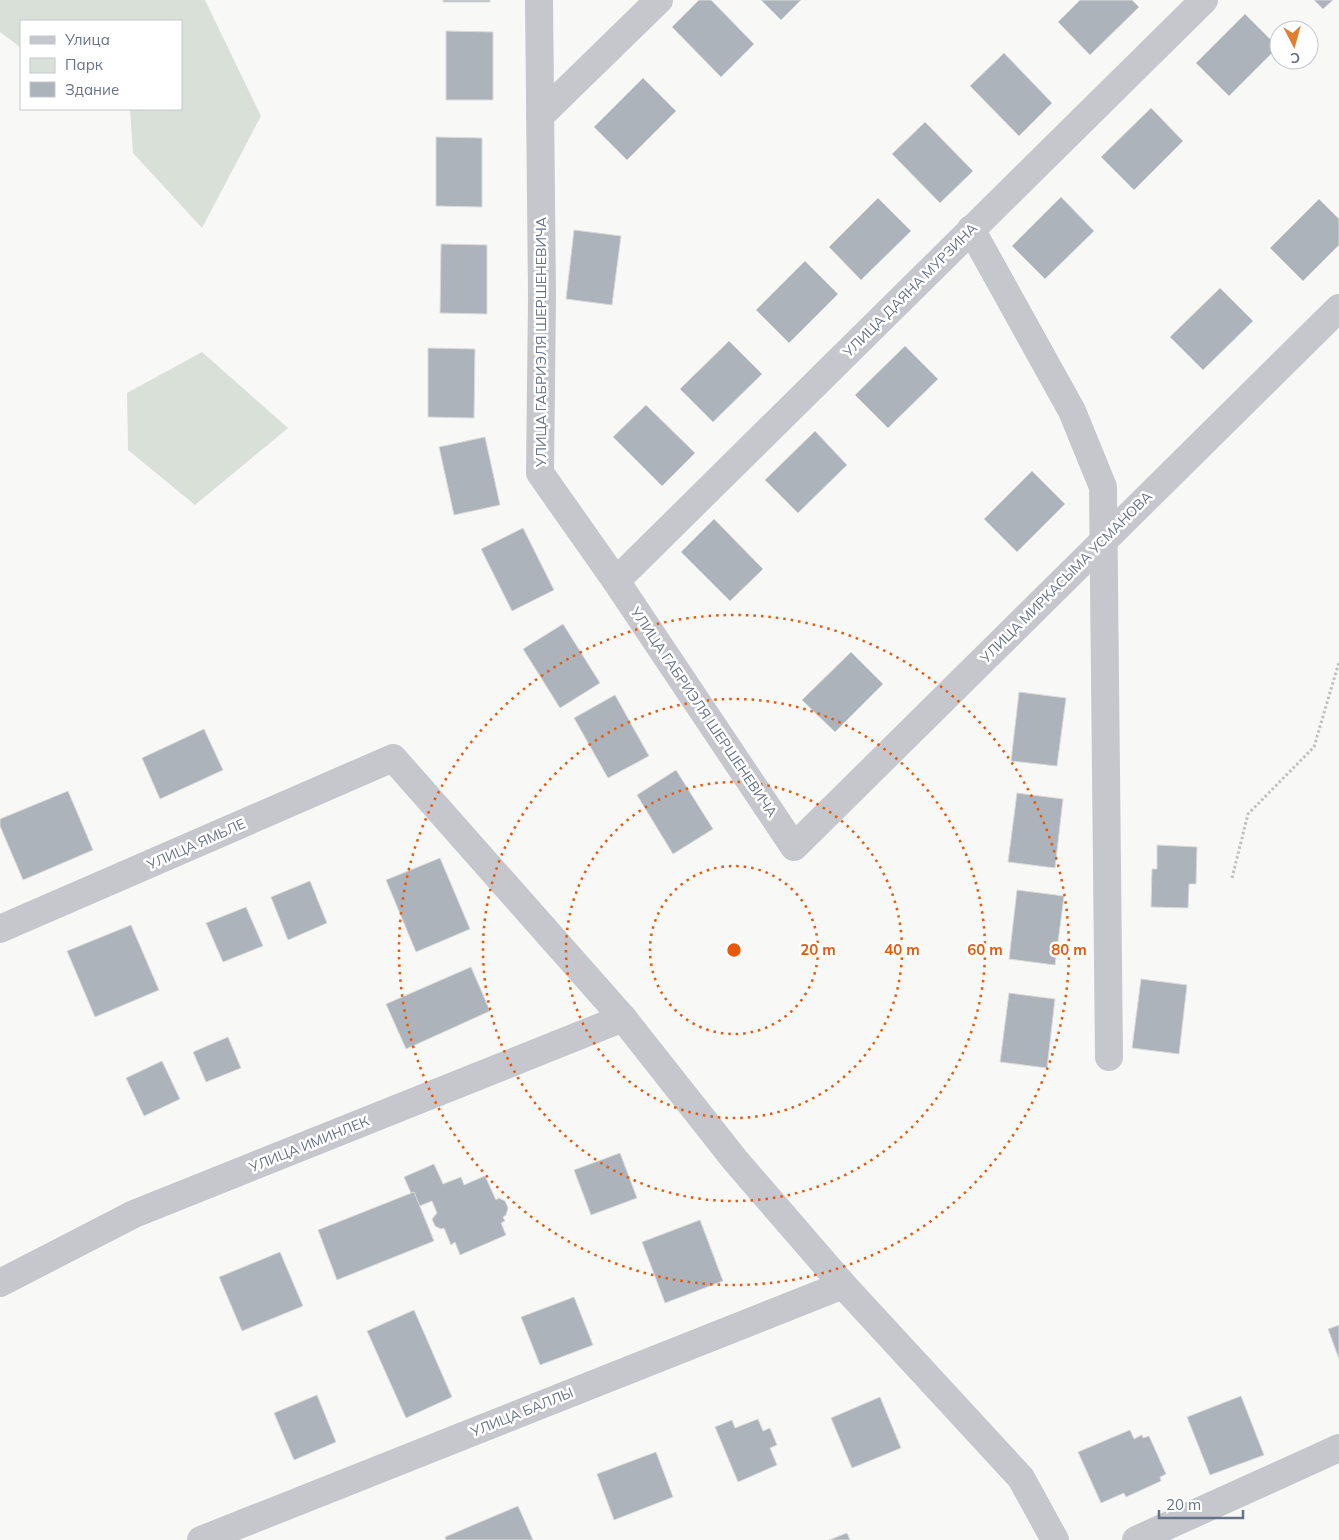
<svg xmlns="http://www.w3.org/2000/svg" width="1339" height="1540" font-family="Mulish,sans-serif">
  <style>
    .green { fill: #d9e0d8 }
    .building { fill: #adb3bb; stroke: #dadbd9 }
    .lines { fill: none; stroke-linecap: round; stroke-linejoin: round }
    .path { stroke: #bfc0c3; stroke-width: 3; stroke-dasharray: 2.5 2.5; stroke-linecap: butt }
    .street { stroke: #c5c7cc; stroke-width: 28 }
    .ring { fill: none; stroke: #e8590c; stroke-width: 2.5; stroke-dasharray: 2.5 5 }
    .labels { text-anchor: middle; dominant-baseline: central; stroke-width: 5; stroke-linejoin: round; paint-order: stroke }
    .street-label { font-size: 14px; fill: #687387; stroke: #fff }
    .centre { fill: #e8590c; stroke: #fff; stroke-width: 2.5 }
    .ring-label { font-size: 15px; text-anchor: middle; font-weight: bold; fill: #e8590c; stroke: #fff; stroke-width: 5; stroke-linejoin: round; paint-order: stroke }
  </style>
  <rect width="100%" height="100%" fill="#f8f9f7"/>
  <!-- green -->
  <g class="green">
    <path d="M0,0H205L261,116L202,228L133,153L130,109H181V21H21V48L0,32Z"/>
    <path d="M202,352L288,428L195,505L128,450L127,393Z"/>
  </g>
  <!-- building -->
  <g class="building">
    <rect x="443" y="0" width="47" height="2"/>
    <path d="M699,0H711L754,44L721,77L672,27Z"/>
    <path d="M761,0H801L781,20Z"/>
    <path d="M1080,0H1132L1139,7L1090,55L1058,22Z"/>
    <path d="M1314,0H1333L1323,9Z"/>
    <path d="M1245,14L1278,47L1229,96L1196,63Z"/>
    <path d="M446,31L493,32V100H446Z"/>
    <path d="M1004,53L1052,103L1019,136L970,86Z"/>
    <path d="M643,78L676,111L627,160L594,127Z"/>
    <path d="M1151,108L1183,141L1134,190L1101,157Z"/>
    <path d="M925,122L973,171L940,203L892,154Z"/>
    <path d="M436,137L482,138V207L436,206Z"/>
    <path d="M1061,197L1094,231L1045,279L1012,246Z"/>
    <path d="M878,198L911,231L861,280L829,247Z"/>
    <path d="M1319,199L1339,219V245L1303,281L1270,248Z"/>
    <path d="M574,230L621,236L612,305L566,299Z"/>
    <path d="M441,244L487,245V314L440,313Z"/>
    <path d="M805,261L838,294L789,343L756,310Z"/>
    <path d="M1220,288L1253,321L1203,370L1170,337Z"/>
    <path d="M729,341L762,374L713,422L680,389Z"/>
    <path d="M905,346L938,379L888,428L855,395Z"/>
    <path d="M428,348L475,349L474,418L428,417Z"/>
    <path d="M646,405L695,453L662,486L613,437Z"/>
    <path d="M815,431L847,465L798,513L765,480Z"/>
    <path d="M485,437L500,505L454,515L439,447Z"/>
    <path d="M1032,471L1065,504L1017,552L984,519Z"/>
    <path d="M714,519L763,569L730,601L681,552Z"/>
    <path d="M523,528L554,590L512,611L481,549Z"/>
    <path d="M563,624L600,683L560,708L523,649Z"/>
    <path d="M851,652L883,684L835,732L802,700Z"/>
    <path d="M1019,692L1066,698L1057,766L1011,761Z"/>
    <path d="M615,695L649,756L608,778L574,718Z"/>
    <path d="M204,729L223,770L160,799L142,758Z"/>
    <path d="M676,770L713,829L673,854L637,795Z"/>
    <path d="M68,791L93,850L23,880L0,826V819Z"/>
    <path d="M1017,793L1063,799L1055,868L1008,862Z"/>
    <path d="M1157,845L1197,847L1196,884H1189L1188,908L1151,907L1152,869H1157Z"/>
    <path d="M440,858L470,929L416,952L386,880Z"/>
    <path d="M310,881L327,923L288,940L271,897Z"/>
    <path d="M1017,890L1064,896L1055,965L1009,959Z"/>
    <path d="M246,907L263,946L223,962L206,923Z"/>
    <path d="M131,925L159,990L95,1017L67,951Z"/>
    <path d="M471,967L490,1011L406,1049L386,1004Z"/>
    <path d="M1141,979L1187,985L1179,1054L1132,1048Z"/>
    <path d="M1009,993L1055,999L1047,1068L1000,1062Z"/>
    <path d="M228,1037L241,1068L206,1082L193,1052Z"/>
    <path d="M162,1061L180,1099L144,1116L126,1078Z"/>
    <path d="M620,1153L637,1198L591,1215L574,1170Z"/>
    <path d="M434,1164L443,1184L461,1177L464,1185L485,1176L496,1200L499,1198L505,1201L508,1208L506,1215L503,1217L505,1221L501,1223L506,1235L460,1255L455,1242L451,1245L444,1228L441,1229L435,1226L432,1219L437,1213L432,1201L417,1207L404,1177Z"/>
    <path d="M414,1192L434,1241L337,1280L318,1230Z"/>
    <path d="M700,1220L723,1281L665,1303L642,1242Z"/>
    <path d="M280,1252L303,1306L242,1331L219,1277Z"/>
    <path d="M574,1297L593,1345L540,1365L521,1317Z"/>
    <path d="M414,1310L452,1397L406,1418L367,1331Z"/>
    <path d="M1339,1325V1359L1328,1329Z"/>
    <path d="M317,1395L336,1442L294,1460L274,1413Z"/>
    <path d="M1241,1396L1264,1455L1210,1475L1187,1417Z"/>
    <path d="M880,1397L901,1448L852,1468L831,1418Z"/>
    <path d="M758,1419L763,1431L770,1428L777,1445L770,1448L777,1465L738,1482L715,1427L732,1420L735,1428Z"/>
    <path d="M1130,1430L1134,1439L1142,1435L1143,1438L1149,1436L1166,1474L1160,1477L1161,1481L1126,1497L1124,1493L1101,1503L1078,1452Z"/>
    <path d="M656,1452L673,1497L614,1520L597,1474Z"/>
    <path d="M518,1506L533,1540H446L445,1537Z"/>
    <path d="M847,1533L850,1540H829Z"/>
  </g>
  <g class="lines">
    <!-- path -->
    <path class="path" d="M1232,878L1248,814L1314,747L1339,662"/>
    <!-- street -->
    <g class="street">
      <path d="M539,0L542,297L540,473L616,581L794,847L1339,308"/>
      <path d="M540,116L659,0"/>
      <path d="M971,229L1072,411L1103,487L1109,1057"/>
      <path d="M616,581L1204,0"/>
      <path d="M0,929L393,758L623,1018L735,1160L843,1285L1021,1478L1055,1540"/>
      <path d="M0,1283L134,1214L623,1018"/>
      <path d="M201,1540L843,1285"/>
      <path d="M1136,1540L1339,1448"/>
    </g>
  </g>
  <!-- distance rings -->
  <g class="ring">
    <circle cx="734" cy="950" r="84"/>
    <circle cx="734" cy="950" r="168"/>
    <circle cx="734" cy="950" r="251"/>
    <circle cx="734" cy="950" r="335"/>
  </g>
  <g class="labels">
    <!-- street labels -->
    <g class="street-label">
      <text transform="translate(910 290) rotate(-45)">УЛИЦА ДАЯНА МУРЗИНА</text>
      <text transform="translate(541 342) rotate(-90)">УЛИЦА ГАБРИЭЛЯ ШЕРШЕНЕВИЧА</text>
      <text transform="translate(1066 577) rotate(-45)">УЛИЦА МИРКАСЫМА УСМАНОВА</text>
      <text transform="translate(704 712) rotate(56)">УЛИЦА ГАБРИЭЛЯ ШЕРШЕНЕВИЧА</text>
      <text transform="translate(196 844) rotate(-24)">УЛИЦА ЯМЬЛЕ</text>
      <text transform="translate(309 1144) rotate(-22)">УЛИЦА ИМИНЛЕК</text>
      <text transform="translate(522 1412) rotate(-22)">УЛИЦА БАЛЛЫ</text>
    </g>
  </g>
  <circle cx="734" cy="950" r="8" class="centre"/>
  <g class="ring-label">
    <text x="818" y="955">20 m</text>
    <text x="902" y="955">40 m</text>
    <text x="985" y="955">60 m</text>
    <text x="1069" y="955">80 m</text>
  </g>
  <!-- legend -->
  <rect x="20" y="20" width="162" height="90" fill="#ffffff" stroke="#c3c7cf"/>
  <rect x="30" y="36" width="25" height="8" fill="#c5c7cc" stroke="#c3c7cf"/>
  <text x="65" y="45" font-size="15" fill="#687387">Улица</text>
  <rect x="30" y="58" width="25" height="15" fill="#d9e0d8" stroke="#c3c7cf"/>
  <text x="65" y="70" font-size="15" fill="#687387">Парк</text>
  <rect x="30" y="82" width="25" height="15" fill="#adb3bb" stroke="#c3c7cf"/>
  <text x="65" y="95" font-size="15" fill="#687387">Здание</text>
  <!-- north arrow -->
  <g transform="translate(1294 45) rotate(174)"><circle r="24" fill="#ffffff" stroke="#c3c7cf"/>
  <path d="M0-4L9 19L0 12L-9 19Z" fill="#e27f2e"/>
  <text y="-8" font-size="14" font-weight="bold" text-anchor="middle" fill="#687387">С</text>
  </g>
  <!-- scale -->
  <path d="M1159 1510v8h84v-8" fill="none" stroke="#687387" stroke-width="2.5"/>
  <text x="1166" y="1510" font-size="15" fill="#687387" stroke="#ffffff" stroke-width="4" paint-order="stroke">20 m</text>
</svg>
